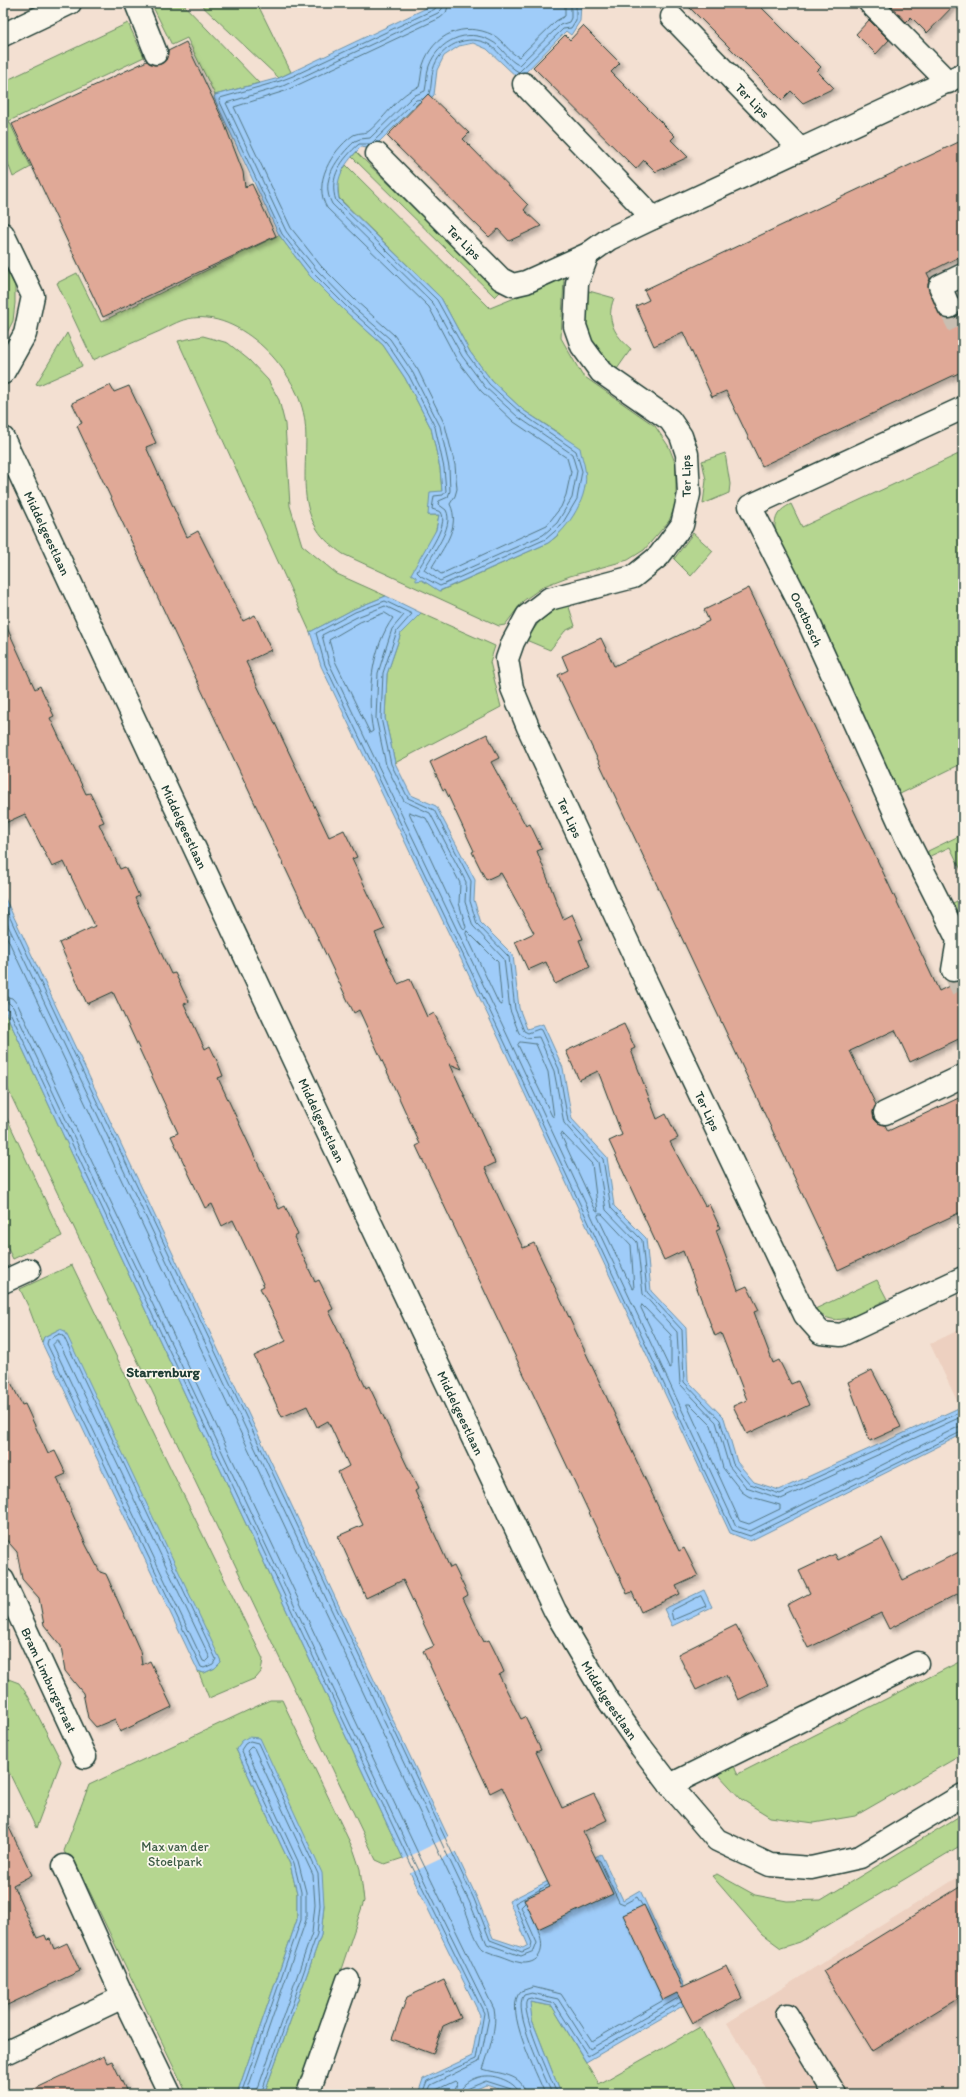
<svg xmlns="http://www.w3.org/2000/svg" width="966" height="2097" font-family="Itim,sans-serif">
  <style>
    .built { fill: #edd0c0 }
    .green { fill: #b5d690; stroke: #6a8a62 }
    .water { fill: #9fccf9; stroke: #6c93aa }
    .pier { fill: #f3e0d2 }
    .lines { fill: none; stroke-linecap: round; stroke-linejoin: round }
    .shore { stroke: #527683; stroke-width: 1 }
    .building { fill: #e0a997; stroke: #1f3d34; filter: url(#shadow) }
    .minor-tunnel { stroke: #c9bfb2; stroke-width: 22; stroke-dasharray: 22 11; stroke-linecap: butt }
    .minor-casing { stroke: #1f3d34; stroke-width: 25 }
    .minor { stroke: #fbf7ec; stroke-width: 22 }
    .labels { text-anchor: middle; dominant-baseline: central; stroke-width: 3.5; stroke-linejoin: round; paint-order: stroke }
    .street-label { font-size: 13px; fill: #1f3d34; stroke: #fbf7ec }
    .park-label { font-size: 13px; fill: #3d5c46; stroke: #fbf7ec }
    .neighbourhood-label { font-size: 14px; font-weight: bold; fill: #1f3d34; stroke: #fbf7ec }
  </style>
  <defs>
    <filter id="shadow"><feDropShadow dx="3.5" dy="3.5" stdDeviation="2" flood-color="#0004"/></filter>
  </defs>
  <rect width="100%" height="100%" fill="#f3e0d2"/>
  <filter id="ink" filterUnits="userSpaceOnUse"><feTurbulence type="fractalNoise" baseFrequency=".025" numOctaves="2"/><feDisplacementMap in="SourceGraphic" scale="8" xChannelSelector="R" yChannelSelector="G"/><feConvolveMatrix kernelMatrix="1 2 1 2 8 2 1 2 1" color-interpolation-filters="sRGB"/></filter>
  <g filter="url(#ink)">
    <!-- built -->
    <g class="built">
      <path d="M963,1328V1406L960,1407L930,1344Z"/>
      <path d="M963,1874V2094H770L727,2023Z"/>
    </g>
    <!-- green -->
    <g class="green">
      <path d="M151,3H182L259,83L215,95L187,38L172,45Z"/>
      <path d="M199,3H257L291,72L279,78Z"/>
      <path d="M128,23L144,57L9,121L31,167L13,177L3,150V130L7,128L3,118V82Z"/>
      <path d="M356,152L500,292L495,297L352,157Z"/>
      <path d="M346,165L490,308L564,278L561,338L582,375L655,426L669,447L676,465V503L669,521L644,550L628,560L570,576L544,586L523,601L505,625L499,626L343,554C333,547 323,539 317,529C297,498 309,456 305,422C300,373 240,307 187,319C178,321 168,327 160,331C138,341 115,350 93,360L57,283L77,273L101,322L279,235L310,276L345,311L383,345L405,378L431,428L440,468L442,491L428,515H439L436,530L417,577L440,591L548,543L557,536L574,514L560,434L523,410L492,381L470,352L441,298L339,198L337,180Z"/>
      <path d="M6,268L15,286V303L13,321L3,340V269Z"/>
      <path d="M589,291L614,298C605,321 615,335 631,349L617,369C587,341 580,331 589,291Z"/>
      <path d="M67,333L82,366L39,385L36,384Z"/>
      <path d="M203,336L228,343L249,360L268,380L279,400L285,424L290,506L302,545L337,574L386,596L354,609L310,632L178,341Z"/>
      <path d="M963,452V763L900,794L775,530C774,516 779,510 791,504L802,527Z"/>
      <path d="M725,453L730,484L729,493L703,504L706,480L702,461Z"/>
      <path d="M693,533L713,551L691,576L674,559Z"/>
      <path d="M568,604L575,626L565,631L550,650L526,640L544,615Z"/>
      <path d="M421,613L495,646L490,662L501,707L395,763L385,718L387,674L401,633Z"/>
      <path d="M963,834V874L950,847L928,857V851Z"/>
      <path d="M963,898V915L956,911L951,904Z"/>
      <path d="M3,1007L403,1858L385,1864L376,1860L3,1079Z"/>
      <path d="M3,1110L62,1236L13,1259L3,1239Z"/>
      <path d="M72,1265L263,1659L261,1672L256,1678L209,1698L198,1671L204,1673L215,1668L221,1662L60,1329L44,1337L42,1343L29,1308L20,1289Z"/>
      <path d="M877,1280L887,1299C865,1310 836,1333 815,1309Z"/>
      <path d="M963,1660V1754L855,1816L814,1823L770,1817L741,1799L718,1774L734,1766L738,1774Z"/>
      <path d="M3,1677L19,1683L28,1696L61,1761L36,1828L3,1760Z"/>
      <path d="M270,1700H282L354,1851L360,1869L364,1901L299,2094H264L321,1935L324,1905L236,1749L290,1864L297,1893V1920L237,2094H187L75,1861L68,1859L64,1851L89,1785Z"/>
      <path d="M963,1814V1844L800,1942L781,1948L762,1934L712,1876L717,1874L755,1895L787,1901L821,1900Z"/>
      <path d="M529,2002L552,2006L599,2084L700,2027L736,2094H561L532,2020Z"/>
    </g>
    <!-- water -->
    <g class="water">
      <path d="M437,3H581L580,21L571,35L566,31L519,79L487,49L473,43L459,46L444,56L437,70L434,95L423,106L419,102L372,149L361,147C346,162 334,177 339,199L441,298L470,352L492,381L523,410L580,448C581,455 584,462 585,469C590,496 569,528 548,543L439,591L422,580L416,581V577L411,574L436,530L439,515H428L430,492L442,491L440,468L431,428L405,378L383,345L345,311L310,276L279,235L214,98L215,95L279,78Z"/>
      <path d="M386,596L421,613L401,633L387,674L385,718L395,763L411,795L436,806L475,880L474,900L481,923L513,955L519,1008L527,1029L543,1024L563,1068L572,1119L607,1157L614,1206L646,1238L651,1291L686,1328L688,1381L724,1418L737,1462L754,1482L779,1490L963,1406V1434L750,1541L730,1533L494,1028L321,666L310,632L354,609Z"/>
      <path d="M3,894L477,1898L493,1938L523,1948L528,1945L509,1901L601,1854L623,1900L640,1890L691,2001L586,2062L552,2006L530,2002L532,2020L561,2094H514L486,2085L465,2094H418L423,2079L472,2056L480,2015L403,1858L3,1007Z"/>
      <path d="M60,1329L65,1331L220,1659L221,1662L215,1668L204,1673L198,1671L42,1343L44,1337Z"/>
      <path d="M704,1590L712,1607L672,1626L664,1609Z"/>
      <path d="M248,1737L260,1738L322,1873L324,1905L321,1935L264,2094H237L297,1920V1893L290,1864L236,1749L242,1741Z"/>
    </g>
    <!-- pier -->
    <path class="pier" d="M450,1836L457,1851L409,1874L402,1860Z"/>
    <g class="lines">
      <!-- shore -->
      <g class="shore">
        <path d="M443,3L442,9L438,13L283,86L226,103L286,231L294,242L317,270L351,305L390,339L413,373L440,426L449,467L450,491L448,497L439,501L438,504L446,510C455,527 431,555 424,570L440,581L543,535L557,523L572,498L577,471L572,454L518,417L485,387L462,356L433,303L332,204C319,180 338,157 355,141L360,139L370,138L413,96L425,91C427,83 426,74 429,66C438,41 467,27 491,41C502,46 508,61 519,65L560,25L569,22L571,18V3"/>
        <path d="M449,3L446,13L440,18L285,91L234,107L291,228L299,238L321,266L355,300L394,335L418,370L445,425L455,465L457,489L455,496L450,504C461,527 443,548 432,567L441,574L547,525L561,507L566,495L571,472L567,458L514,422L481,391L457,360L429,307L327,208C312,183 332,151 352,136C357,132 365,134 369,131C386,117 399,93 419,87C421,80 421,72 423,65C433,34 464,21 493,35C503,40 509,53 519,57L556,21L565,16V3"/>
        <path d="M429,94C432,87 431,77 433,70C439,46 468,32 490,45C500,52 508,67 519,72L563,29L571,28L576,20V3"/>
        <path d="M372,143L416,100L422,99"/>
        <path d="M371,144H359C342,159 328,177 336,201L437,300L467,354L489,384L521,413L576,451L582,471L577,499L561,526L546,539L440,586L421,576L417,572C423,559 450,525 441,512L432,509L434,496L443,495L446,491L444,468L435,427L409,376L386,342L348,308L313,273L282,234L219,100L220,98L280,81L293,76L435,9L438,3"/>
        <path d="M385,613L393,618C372,646 366,697 373,731L370,733L335,661L329,640L360,622Z"/>
        <path d="M409,812L426,818L460,883L459,903L466,927L465,929L463,928Z"/>
        <path d="M3,903L474,1899L490,1940L522,1952L531,1948L532,1943L515,1903L548,1885"/>
        <path d="M3,915L469,1901L487,1944L521,1956L534,1951L537,1943L521,1907L525,1903"/>
        <path d="M3,929L463,1904C468,1915 475,1942 483,1949C488,1953 495,1954 501,1956C507,1958 515,1962 522,1963C543,1964 545,1945 538,1930"/>
        <path d="M467,931L498,962L502,1005L499,1004L466,934Z"/>
        <path d="M3,996L12,998L18,1005L417,1851L494,2009C498,2024 488,2055 483,2069C497,2074 524,2073 525,2094"/>
        <path d="M3,1002L9,1003L13,1007L411,1854L488,2011L489,2017L480,2061L431,2085L427,2094"/>
        <path d="M3,1007L9,1010L407,1856L484,2013L476,2059L427,2081L422,2094"/>
        <path d="M520,1042L536,1044L548,1072L554,1117L552,1116L518,1045Z"/>
        <path d="M562,1133L592,1164L598,1212L596,1211L561,1135Z"/>
        <path d="M599,1214H602L631,1245L634,1289L632,1288L598,1217Z"/>
        <path d="M642,1305L671,1335V1368L669,1367L641,1308Z"/>
        <path d="M60,1334L63,1335L216,1659L213,1664L204,1668L201,1667L47,1344L48,1340Z"/>
        <path d="M58,1340L210,1658L206,1662L203,1661L53,1345Z"/>
        <path d="M687,1404H690L711,1425L723,1468L742,1492L748,1496L780,1505V1509L749,1524L740,1521Z"/>
        <path d="M963,1411L780,1494L750,1484L733,1464L720,1420L684,1382L682,1330L647,1292L642,1240L611,1208L603,1159L568,1121L559,1069L541,1030L539,1029L528,1033L524,1031L515,1009L509,957L477,924L470,901L471,881L434,810L408,798L391,764L381,718L383,673L397,631L412,614L385,601L355,612L316,633L325,665L497,1026L732,1530L750,1536L963,1431"/>
        <path d="M963,1416L781,1499L746,1487L729,1466L716,1422L680,1384L677,1332L643,1294L637,1242L606,1210L598,1162L564,1123L554,1071L539,1037L525,1038L519,1033L510,1010L504,959L473,926L465,902L466,882L430,813L404,801L386,765L376,718L378,673L392,629L404,615L385,606L357,617L322,635L329,663L502,1024L736,1526L750,1531L958,1427L963,1426"/>
        <path d="M701,1596L706,1606L673,1620L671,1611Z"/>
        <path d="M598,1860L600,1861L619,1902L624,1904L637,1897L642,1905"/>
        <path d="M241,2094L301,1920V1892L294,1863L241,1750L245,1744L250,1741L258,1743L318,1874L320,1905L317,1934L261,2094"/>
        <path d="M246,2094L306,1920V1892L298,1861L247,1751L251,1747L254,1748L313,1875L315,1905L312,1933L256,2094"/>
        <path d="M434,2094L436,2090L455,2081L457,2083L454,2094"/>
        <path d="M460,2094C460,2084 477,2076 486,2076C496,2075 518,2083 519,2094"/>
        <path d="M465,2094L467,2089L486,2081L511,2089L514,2094"/>
        <path d="M545,2094C537,2073 502,2008 521,1991L533,1987L561,1994L592,2041L662,2001"/>
        <path d="M552,2094C545,2076 511,2010 524,1995L532,1993L558,1999L590,2049L678,1998"/>
        <path d="M557,2094C551,2078 519,2011 527,1999L531,1998L555,2004L588,2056L681,2002"/>
      </g>
    </g>
    <!-- building -->
    <g class="building">
      <path d="M685,3H757L821,67L817,71L834,88L803,103L791,91L782,100Z"/>
      <path d="M888,3H956L927,33L911,17L906,22Z"/>
      <path d="M869,20L889,40L876,54L856,34Z"/>
      <path d="M583,26L620,63L611,72L675,136L671,140L688,157L656,172L644,160L636,169L533,67L565,35L570,40Z"/>
      <path d="M186,42L223,120L243,172L245,187L252,184L276,236L103,317L12,124L147,61L154,65L161,64L166,60L168,51Z"/>
      <path d="M428,94L469,133L463,139L528,205L524,210L541,226L509,241L498,229L489,237L387,136Z"/>
      <path d="M963,140V255L927,273L930,279L928,285L929,291L941,317L949,320L963,313V371L762,466L726,391L712,397L683,332L654,346L636,306L649,300L644,290Z"/>
      <path d="M110,385L114,392L129,386L156,443L146,447L187,537L198,531L243,621L255,615L271,650L246,662L329,837L344,830L357,857L352,859L385,929L375,933L398,984L410,979L427,1017L434,1013L462,1069L450,1064L495,1163L485,1168L504,1209L523,1248L534,1243L679,1551L684,1548L698,1576L676,1586L680,1594L641,1612L632,1592L627,1594L620,1578L416,1146L420,1144L359,1010L354,1013L346,997L77,426L82,423L72,403Z"/>
      <path d="M749,588L939,991L963,979V1037L910,1062L895,1030L850,1051L876,1105L873,1112L874,1119L878,1123L885,1125L888,1131L963,1096V1211L838,1270L558,675L568,670L562,656L601,638L614,666L709,621L704,610Z"/>
      <path d="M3,619L35,689L40,686L54,716L50,718L86,794L90,793L104,822L99,824L120,869L125,867L133,883L139,896L135,898L171,974L175,973L183,990L189,1002L184,1004L205,1049L210,1046L218,1063L223,1076L218,1078L279,1209L285,1206L298,1235L294,1237L315,1282L319,1280L333,1309L329,1311L366,1388L369,1386L418,1489L415,1491L450,1568L454,1566L468,1595L463,1598L484,1642L489,1640L497,1656L504,1672L499,1675L521,1719L525,1717L541,1750L536,1752L562,1808L594,1794L607,1820L583,1832L613,1894L538,1929L524,1899L550,1887L502,1787L490,1793L423,1651L434,1646L403,1580L366,1598L338,1536L363,1525L338,1472L349,1466L328,1421L317,1427L307,1406L282,1417L254,1356L286,1341L260,1288L264,1286L233,1220L222,1226L212,1204L205,1208L171,1136L178,1133L113,992L87,1004L59,943L95,926L64,862L52,867L25,814L3,824Z"/>
      <path d="M487,734L499,758L491,762L526,826L530,824L542,849L537,851L563,919L572,914L583,939L579,940L590,967L555,984L546,962L528,970L515,942L534,933L501,873L486,880L472,852L474,851L445,789L443,790L430,762Z"/>
      <path d="M624,1024L635,1048L631,1050L657,1119L666,1114L678,1138L670,1142L705,1206L709,1204L720,1228L716,1230L738,1290L747,1286L759,1310L754,1312L773,1363L779,1360L791,1384L798,1381L809,1405L747,1434L733,1406L747,1400L721,1333L715,1336L683,1251L664,1260L609,1141L622,1135L598,1071L579,1080L566,1051Z"/>
      <path d="M3,1366L22,1405L25,1404L48,1454L55,1451L66,1474L57,1478L86,1545L100,1572L106,1574L140,1651L142,1665L150,1661L172,1707L120,1732L115,1719L96,1727L88,1718L83,1693L65,1671L61,1646L44,1625L39,1598L22,1579L17,1552L3,1536Z"/>
      <path d="M872,1370L901,1427L870,1441L848,1382Z"/>
      <path d="M882,1538L903,1580L963,1550V1591L889,1629L881,1613L808,1648L787,1605L810,1593L799,1571L835,1554L838,1560Z"/>
      <path d="M736,1625L768,1685L738,1700L726,1675L696,1690L678,1654Z"/>
      <path d="M3,1815L32,1875L13,1885L37,1938L45,1935L47,1940L50,1939L54,1949L67,1943L80,1971L3,2007Z"/>
      <path d="M963,1885V1995L872,2051L823,1971Z"/>
      <path d="M644,1905L682,1987L727,1966L742,1998L693,2023L677,1993L663,2000L623,1915Z"/>
      <path d="M444,1980L461,2018L443,2026L433,2054L392,2039L407,1997Z"/>
      <path d="M104,2056L107,2063L112,2061L128,2094H24Z"/>
    </g>
    <g class="lines">
      <!-- minor-tunnel -->
      <g class="minor-tunnel">
        <path d="M949,307L963,335"/>
        <path d="M953,970L963,991"/>
      </g>
      <defs>
        <g id="minor">
          <path d="M136,3L156,53"/>
          <path d="M870,3L948,82"/>
          <path id="s1" d="M672,17L801,150"/>
          <path d="M3,35L70,3"/>
          <path id="s2" d="M963,74L653,218L609,239L588,254L577,283L575,326L582,346L601,372L670,420L681,436L687,454L689,494L682,525L659,556L633,577L549,599L527,616L513,642L507,659L512,688L528,727L637,962L805,1315L821,1333L841,1335L963,1278"/>
          <path d="M524,84L653,218"/>
          <path id="s3" d="M377,154L501,279L513,285L526,282L588,254"/>
          <path d="M3,234L33,296L25,334L3,373"/>
          <path d="M949,307L940,286L963,275"/>
          <path id="s4" d="M963,408L750,506L805,614L906,837L958,940L963,938"/>
          <path id="s5" d="M3,438L317,1110L555,1611L606,1697L641,1747L670,1785L717,1840L770,1865L811,1868L860,1857L963,1795"/>
          <path d="M953,970L958,940"/>
          <path d="M885,1113L963,1076"/>
          <path d="M3,1282L29,1270"/>
          <path id="s6" d="M3,1580L85,1757"/>
          <path d="M670,1785L917,1663"/>
          <path d="M64,1866L123,1997L170,2094"/>
          <path d="M787,2015L835,2094"/>
          <path d="M3,2054L123,1997"/>
          <path d="M308,2094L348,1980"/>
        </g>
      </defs>
      <!-- minor casing -->
      <use href="#minor" class="minor-casing"/>
      <!-- minor -->
      <use href="#minor" class="minor"/>
    </g>
  </g>
  <g class="labels">
    <!-- street labels -->
    <g class="street-label">
      <text stroke="none"><textPath href="#s1" startOffset="116">Ter Lips</textPath></text>
      <text stroke="none"><textPath href="#s3" startOffset="124">Ter Lips</textPath></text>
      <text transform="translate(686 476) rotate(-91)">Ter Lips</text>
      <text stroke="none"><textPath href="#s5" startOffset="105">Middelgeestlaan</textPath></text>
      <text stroke="none"><textPath href="#s4" startOffset="361">Oostbosch</textPath></text>
      <text stroke="none"><textPath href="#s2" startOffset="1144">Ter Lips</textPath></text>
      <text stroke="none"><textPath href="#s5" startOffset="429">Middelgeestlaan</textPath></text>
      <text stroke="none"><textPath href="#s2" startOffset="1468">Ter Lips</textPath></text>
      <text stroke="none"><textPath href="#s5" startOffset="753">Middelgeestlaan</textPath></text>
      <text stroke="none"><textPath href="#s5" startOffset="1077">Middelgeestlaan</textPath></text>
      <text stroke="none"><textPath href="#s6" startOffset="110">Bram Limburgstraat</textPath></text>
      <text stroke="none"><textPath href="#s5" startOffset="1401">Middelgeestlaan</textPath></text>
    </g>
    <!-- park labels -->
    <g class="park-label">
      <text x="175" y="1846">Max van der<tspan x="175" dy="15">Stoelpark</tspan></text>
    </g>
    <!-- neighbourhood labels -->
    <g class="neighbourhood-label">
      <text x="163" y="1372">Starrenburg</text>
    </g>
  </g>
  <!-- margin -->
  <rect width="966" height="2097" fill="none" stroke="#fbf7ec" stroke-width="16"/>
  <rect x="8" y="8" width="950" height="2081" fill="none" stroke="#1f3d34" stroke-width="1.5" filter="url(#ink)"/>
</svg>
